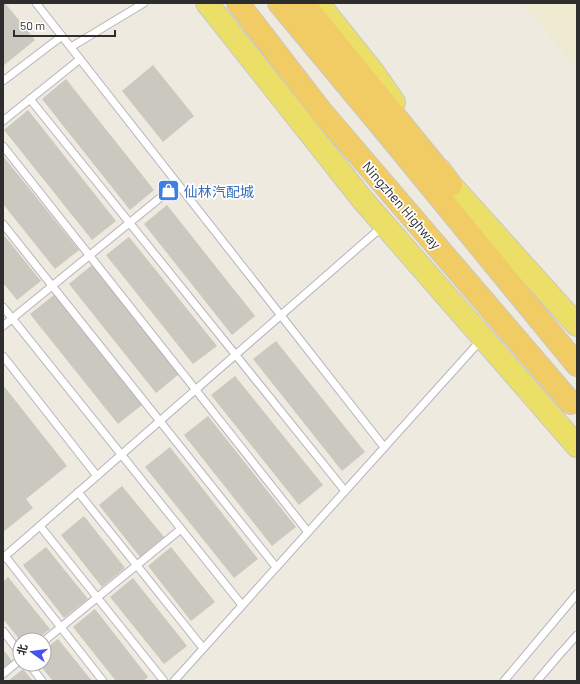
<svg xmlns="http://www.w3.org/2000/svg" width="580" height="684" font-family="Barlow,'Noto Sans SC',sans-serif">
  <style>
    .education { fill: #eee9d1 }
    .building { fill: #cac8bf }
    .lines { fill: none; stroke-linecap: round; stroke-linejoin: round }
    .service-casing { stroke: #b4b4bf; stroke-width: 9 }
    .primary-casing { stroke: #c8c8c8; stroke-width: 24 }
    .trunk-casing { stroke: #c8c8c8; stroke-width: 24 }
    .service { stroke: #fff; stroke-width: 7 }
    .primary { stroke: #ebdf68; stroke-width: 22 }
    .trunk { stroke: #f1cc65; stroke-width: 22 }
    .labels { text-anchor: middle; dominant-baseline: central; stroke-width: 3.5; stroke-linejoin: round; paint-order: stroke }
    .shop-label { font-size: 14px; fill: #366cbe; stroke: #fff; text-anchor: start }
    .street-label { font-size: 14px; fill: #2d2d2d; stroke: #fff }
  </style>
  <rect width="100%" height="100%" fill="#eeeae0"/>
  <!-- education -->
  <path class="education" d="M522,3H577V69Z"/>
  <!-- building -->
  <g class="building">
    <path d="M3,3H5L35,40L3,66Z"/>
    <path d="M153,65L194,116L163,142L122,91Z"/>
    <path d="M66,79L154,190L130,210L42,99Z"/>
    <path d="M28,110L116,221L92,240L4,130Z"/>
    <path d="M3,156L79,250L55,269L3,204Z"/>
    <path d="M167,205L255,316L232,335L144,224Z"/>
    <path d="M3,234L41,281L17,300L3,283Z"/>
    <path d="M129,237L217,346L193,364L106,255Z"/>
    <path d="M92,265L179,374L156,393L69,284Z"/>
    <path d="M54,295L142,405L118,424L30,314Z"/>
    <path d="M276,341L365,452L342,471L253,359Z"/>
    <path d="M235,376L323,485L299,505L211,395Z"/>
    <path d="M3,385L67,466L26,499L33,508L3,532Z"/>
    <path d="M208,416L296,527L272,546L184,435Z"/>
    <path d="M170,447L258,559L234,578L145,467Z"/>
    <path d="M122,486L164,537L140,557L99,505Z"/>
    <path d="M84,516L125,568L102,587L61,535Z"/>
    <path d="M46,547L88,599L64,618L23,565Z"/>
    <path d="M171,547L215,602L191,621L148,566Z"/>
    <path d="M8,577L50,629L36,640H20L3,619V582Z"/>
    <path d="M133,578L187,646L164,664L110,597Z"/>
    <path d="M95,609L148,677L143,681H116L73,627Z"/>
    <path d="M58,639L92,681H53L39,664H44V650Z"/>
    <path d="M3,649L12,661L3,668Z"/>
    <path d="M23,669L33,681H8Z"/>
  </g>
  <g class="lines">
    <defs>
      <g id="service">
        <path d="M36,3L384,447"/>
        <path d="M71,47L144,3"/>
        <path d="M3,81L62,36"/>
        <path d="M30,99L345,491"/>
        <path d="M3,121L80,59"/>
        <path d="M3,146L308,532"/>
        <path d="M3,224L276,567"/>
        <path d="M3,307L242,605"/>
        <path d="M3,326L177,184"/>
        <path d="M3,356L97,476"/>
        <path d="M78,492L203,648"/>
        <path d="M40,526L164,681"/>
        <path d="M5,556L103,681"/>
        <path d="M3,558L383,226"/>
        <path d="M3,631L20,653"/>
        <path d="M44,641L181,529"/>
        <path d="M29,664L42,681"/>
        <path d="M3,674L20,660"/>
        <path d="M174,681L481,340"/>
        <path d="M504,681L577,594"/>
        <path d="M537,681L560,654L577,635"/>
      </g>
      <g id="primary">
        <path d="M207,3L362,199L577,446"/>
        <path d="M318,3L374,73L394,102"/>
        <path d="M440,170L451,185L577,325"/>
      </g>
      <g id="trunk">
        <path d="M238,3L321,111L571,403"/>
        <path d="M279,3L387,133L577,365"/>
        <path d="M303,3L451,185"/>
      </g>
    </defs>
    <!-- service casing -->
    <use href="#service" class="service-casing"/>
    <!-- primary casing -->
    <use href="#primary" class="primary-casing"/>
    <!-- trunk casing -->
    <use href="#trunk" class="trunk-casing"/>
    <!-- service -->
    <use href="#service" class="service"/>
    <!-- primary -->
    <use href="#primary" class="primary"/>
    <!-- trunk -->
    <use href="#trunk" class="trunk"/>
  </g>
  <!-- icons -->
  <defs>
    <symbol id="shop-square" viewBox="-11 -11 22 22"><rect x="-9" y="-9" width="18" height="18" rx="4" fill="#3f7fe0" stroke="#fff"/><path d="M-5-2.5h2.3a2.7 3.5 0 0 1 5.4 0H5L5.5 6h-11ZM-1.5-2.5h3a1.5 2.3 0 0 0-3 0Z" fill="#fff"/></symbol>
  </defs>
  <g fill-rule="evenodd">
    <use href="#shop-square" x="156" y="178" width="25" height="25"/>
  </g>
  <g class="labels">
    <!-- shop labels -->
    <g class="shop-label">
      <text x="184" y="191">仙林汽配城</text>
    </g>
    <!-- street labels -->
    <g class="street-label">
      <text transform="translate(402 205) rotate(49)">Ningzhen Highway</text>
    </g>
  </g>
  <!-- border -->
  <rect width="580" height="684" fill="none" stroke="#2d2d2d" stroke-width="8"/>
  <!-- north arrow -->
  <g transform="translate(32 652) rotate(284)"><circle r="19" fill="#ffffff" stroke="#ababab"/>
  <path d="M0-3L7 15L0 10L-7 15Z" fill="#4950f2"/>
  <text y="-6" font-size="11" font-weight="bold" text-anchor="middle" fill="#2d2d2d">北</text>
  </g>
  <!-- scale -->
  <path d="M14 30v6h101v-6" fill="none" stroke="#2d2d2d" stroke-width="2"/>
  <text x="20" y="30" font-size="12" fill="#2d2d2d" stroke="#ffffff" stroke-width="3" paint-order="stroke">50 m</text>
</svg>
